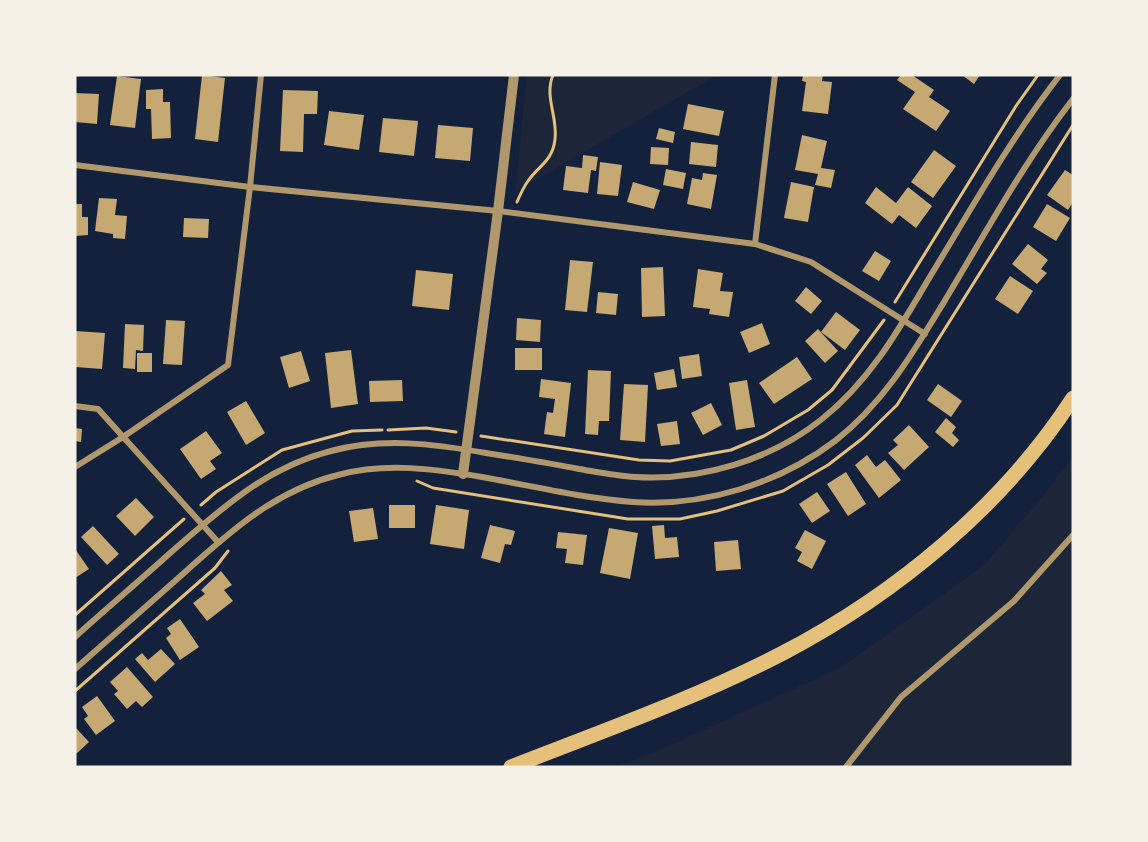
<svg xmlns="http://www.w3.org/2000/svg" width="1148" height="842" font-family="'Fira Sans Condensed',sans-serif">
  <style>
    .green { fill: #1d2539 }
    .building { fill: #c6a872 }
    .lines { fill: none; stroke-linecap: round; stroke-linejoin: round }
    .path { stroke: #e5c07b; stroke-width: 3 }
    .minor { stroke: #b1986c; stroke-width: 6 }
    .tertiary { stroke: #b1986c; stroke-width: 10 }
    .trunk { stroke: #e5c07b; stroke-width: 15 }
  </style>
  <rect width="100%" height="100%" fill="#14213d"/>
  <!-- green -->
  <g class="green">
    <path d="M527,75H717L515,192Z"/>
    <path d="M1073,457V767H616L668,746L840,668L984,565L1044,495Z"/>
  </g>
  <!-- building -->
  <g class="building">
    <path d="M202,75L225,78L218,142L195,139Z"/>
    <path d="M803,75H823L822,81L832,82L828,114L802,111L806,82L802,81Z"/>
    <path d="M901,75H912L934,90L929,97L950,111L936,131L903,109L915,92L897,80Z"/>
    <path d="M962,75H980L974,84Z"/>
    <path d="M117,76L141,79L135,128L110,125Z"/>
    <path d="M163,89V102H170L171,138L152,139L151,109H146V90Z"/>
    <path d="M283,90L318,91L317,114H304L303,152L280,151Z"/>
    <path d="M75,93L99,94L97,124L75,122Z"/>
    <path d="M688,104L724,111L719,136L683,129Z"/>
    <path d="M329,111L364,115L359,150L324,145Z"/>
    <path d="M383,118L418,121L414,156L379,152Z"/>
    <path d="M438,125L473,128L470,161L435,158Z"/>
    <path d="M659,128L675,132L673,143L656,139Z"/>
    <path d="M802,135L827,141L821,168L835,170L831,188L815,185L818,174L795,170Z"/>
    <path d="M691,142L718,145L716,167L689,164Z"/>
    <path d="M651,147L669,148L668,165L650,164Z"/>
    <path d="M934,150L956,166L933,198L911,182Z"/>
    <path d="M583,155L598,157L596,171L591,170L588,193L563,190L566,166L582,168Z"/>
    <path d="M600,162L622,165L618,196L597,194Z"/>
    <path d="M666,169L686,173L683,189L663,185Z"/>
    <path d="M1065,170L1073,175V202L1068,210L1047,195Z"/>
    <path d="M703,173L717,175L711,209L687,204L692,178L702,180Z"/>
    <path d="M633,182L660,190L654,209L627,202Z"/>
    <path d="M791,182L814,187L808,222L784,218Z"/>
    <path d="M876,187L896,203L908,187L932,206L916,228L899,215L892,224L865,203Z"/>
    <path d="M99,198L117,199L115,215L127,216L125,239L113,238V234L95,231Z"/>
    <path d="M75,204H82V217H88V235L75,236Z"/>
    <path d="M1047,204L1070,218L1056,241L1033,227Z"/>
    <path d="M184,218L209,219L208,238L183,237Z"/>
    <path d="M1028,244L1048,260L1041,269L1047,273L1037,284L1012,264Z"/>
    <path d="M875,251L891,261L879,281L862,271Z"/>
    <path d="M570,260L593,262L587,312L565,310Z"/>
    <path d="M663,267L665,316L642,317L641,268Z"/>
    <path d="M698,269L723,273L720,291L733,292L729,317L709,314L710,309L693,307Z"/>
    <path d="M416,270L453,274L449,310L412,306Z"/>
    <path d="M1010,276L1033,291L1018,314L995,299Z"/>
    <path d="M806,287L822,301L811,314L795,301Z"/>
    <path d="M598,292L618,294L616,315L596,313Z"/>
    <path d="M836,312L860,330L845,350L821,332Z"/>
    <path d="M517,318L541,320L540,342L516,340Z"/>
    <path d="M166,320L185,321L182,365L163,364Z"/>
    <path d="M762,323L770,344L749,353L740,332Z"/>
    <path d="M125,324L144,325L143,351L136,350L135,369L123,368Z"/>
    <path d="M818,329L838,351L825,363L805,341Z"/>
    <path d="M75,331L105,333L102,369L75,367Z"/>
    <rect x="515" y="348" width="27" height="22"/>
    <path d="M351,350L358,404L331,408L325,353Z"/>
    <path d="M301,351L310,381L289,388L280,357Z"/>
    <rect x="137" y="353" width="15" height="19"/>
    <path d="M699,354L702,376L682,379L679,357Z"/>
    <path d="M797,357L812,379L774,404L759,383Z"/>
    <path d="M674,369L677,387L657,390L654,373Z"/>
    <path d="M588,370L611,371L609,421H599L598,435L585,434Z"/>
    <path d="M541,379L571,383L565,437L544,434L547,412L553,413L555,399L539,397Z"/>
    <path d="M402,380L403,401L370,402L369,381Z"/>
    <path d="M747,380L755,427L736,430L729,383Z"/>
    <path d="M624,384L648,385L645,442L620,440Z"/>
    <path d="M938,384L962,401L951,417L927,400Z"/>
    <path d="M246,401L265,433L246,445L227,412Z"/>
    <path d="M711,403L722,425L703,435L691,413Z"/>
    <path d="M946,418L956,427L952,433L959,440L953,447L935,432Z"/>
    <path d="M677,421L680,444L661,446L657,424Z"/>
    <path d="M909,425L929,447L904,470L888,453L898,445L893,440Z"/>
    <path d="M75,428L82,429L81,442L75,441Z"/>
    <path d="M206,431L222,453L210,461L216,469L201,479L180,449Z"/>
    <path d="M867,455L876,467L885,460L901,480L879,498L855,465Z"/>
    <path d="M846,472L866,504L848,516L827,484Z"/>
    <path d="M817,492L830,511L812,523L799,504Z"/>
    <path d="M136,498L154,517L135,536L116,516Z"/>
    <rect x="389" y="505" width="26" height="23"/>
    <path d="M436,505L469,510L464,549L430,544Z"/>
    <path d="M373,508L378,539L354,542L349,511Z"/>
    <path d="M490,525L515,531L511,545L505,544L500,563L481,558Z"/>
    <path d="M664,525L665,538L677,537L679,557L655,559L652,526Z"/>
    <path d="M93,526L119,554L107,565L81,537Z"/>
    <path d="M609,528L638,533L630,579L600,573Z"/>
    <path d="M805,530L826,541L812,569L797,561L802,552L795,548Z"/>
    <path d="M558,532L587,535L583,565L565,563L567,549L556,548Z"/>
    <path d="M738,540L741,569L716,571L714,542Z"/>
    <path d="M75,549L89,569L75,578Z"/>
    <path d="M221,571L232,585L224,590L233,601L207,621L193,603L205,594L201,590Z"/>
    <path d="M180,619L199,647L180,660L166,638L171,634L167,628Z"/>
    <path d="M161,649L175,664L155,682L135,659L142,653L148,660Z"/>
    <path d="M127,667L153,697L142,707L136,701L127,709L114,694L118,691L110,682Z"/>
    <path d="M97,696L115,721L96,735L84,719L88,716L82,707Z"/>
    <path d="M75,727L89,742L75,755Z"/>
  </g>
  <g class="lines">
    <!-- path -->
    <g class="path">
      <path d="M517,202C520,195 523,188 528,181C538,166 553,161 555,139C558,117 544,97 553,75"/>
      <path d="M895,302L1016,106L1038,75"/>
      <path d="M388,430L426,428L456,432"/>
      <path d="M481,436L639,460L670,461L731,450L764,436L808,410L832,390L884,320"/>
      <path d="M417,481L433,488L628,519H680L717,511L783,491L828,465L863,438L897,405L1073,125"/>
      <path d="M201,505L216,492L282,450L352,431L382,430"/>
      <path d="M75,615L184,519"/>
      <path d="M75,691L215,568L228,551"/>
    </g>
    <!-- minor -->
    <g class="minor">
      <path d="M75,165L250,187L498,211L755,244L811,262L925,334"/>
      <path d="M755,244L775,75"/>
      <path d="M75,406L98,409L218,542"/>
      <path d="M75,467L123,437L228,365L250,187L261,75"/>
      <path d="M75,637C106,609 138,582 169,554C220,510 264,468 331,451C383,437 434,444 486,453C517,458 548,463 579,469C597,472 616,476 635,477C701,481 771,460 822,419C869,382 898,331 928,280C970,211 1010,139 1060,75"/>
      <path d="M75,669C108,640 142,610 175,581C224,537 272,491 338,475C386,462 434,469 482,477C532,486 582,498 633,502C704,507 778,484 835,441C883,404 913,353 944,302C985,234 1024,162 1073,99"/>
      <path d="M846,767L901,697L1014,601L1073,535"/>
    </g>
    <!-- tertiary -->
    <path class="tertiary" d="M463,474L498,211L514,75"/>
    <!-- trunk -->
    <path class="trunk" d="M511,767C603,731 696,698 783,653C896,594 1003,506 1073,398"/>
  </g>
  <!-- border -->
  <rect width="1148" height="842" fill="none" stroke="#f6f1e7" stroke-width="153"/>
</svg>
